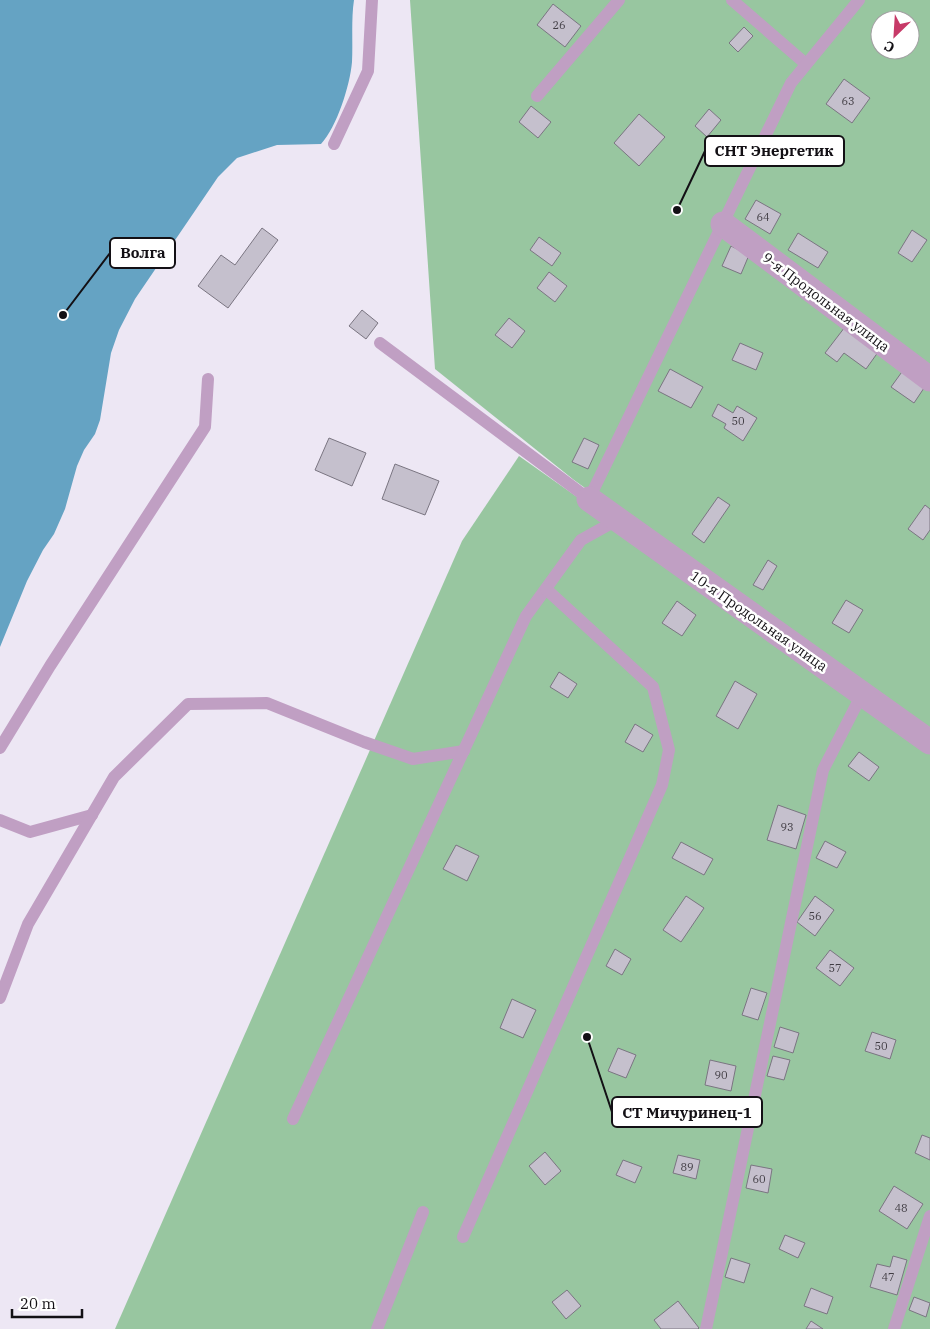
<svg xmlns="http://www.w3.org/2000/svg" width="930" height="1329" font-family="'IBM Plex Serif',serif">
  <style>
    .green { fill: #98c6a0; fill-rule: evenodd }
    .water { fill: #65a3c3 }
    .building { fill: #c5c0cd; stroke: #7a7581 }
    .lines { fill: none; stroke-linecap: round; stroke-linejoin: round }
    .lane { stroke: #c09fc3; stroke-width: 12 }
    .street { stroke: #c09fc3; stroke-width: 25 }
    .labels { text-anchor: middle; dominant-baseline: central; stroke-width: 5; stroke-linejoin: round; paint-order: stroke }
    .number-label { font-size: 11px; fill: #403c43 }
    .street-label { font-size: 14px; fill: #131015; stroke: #fff }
    .leader { fill: none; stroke: #131015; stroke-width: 2 }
    .callout-dot { fill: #131015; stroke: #fff; stroke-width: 2 }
    .callout { fill: #fff; stroke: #131015; stroke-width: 2 }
    .callout-label { font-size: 15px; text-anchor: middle; font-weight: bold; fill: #131015 }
  </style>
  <rect width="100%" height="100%" fill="#ede7f4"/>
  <!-- green -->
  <g class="green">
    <path d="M410,0H930V738L574,480L435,369ZM880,20H910V50H880Z"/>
    <path d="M519,456L930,746V1329H115L462,541Z"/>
  </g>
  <!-- water -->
  <path class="water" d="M0,0H354C351,19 353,42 352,62C350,85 337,127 321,144L277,145L237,158L218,177L135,299L119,330L111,353L100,420L95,434L84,450L77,466L65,509L54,534L43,550L27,581L0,647Z"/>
  <!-- building -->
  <g class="building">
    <path d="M553,4L581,26L565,47L537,25Z"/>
    <path d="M744,27L753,36L738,52L729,43Z"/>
    <path d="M844,79L870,98L852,123L826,104Z"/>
    <path d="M531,106L551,122L538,138L519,122Z"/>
    <path d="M709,109L721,120L707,137L695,126Z"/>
    <path d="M639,114L665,137L639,166L614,143Z"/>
    <path d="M756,200L781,214L770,234L745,219Z"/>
    <path d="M262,228L278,240L228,308L198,286L221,255L235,265Z"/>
    <path d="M912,230L927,240L912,262L898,253Z"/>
    <path d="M798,233L828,252L818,268L788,250Z"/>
    <path d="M539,237L561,253L552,266L530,250Z"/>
    <path d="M731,246L749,255L741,274L722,266Z"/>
    <path d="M549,272L567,286L555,302L537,288Z"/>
    <path d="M362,310L378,323L366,339L349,326Z"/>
    <path d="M509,318L525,331L512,348L495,335Z"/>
    <path d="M848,323L881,348L866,369L844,353L837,362L825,353Z"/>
    <path d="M740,343L763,353L756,370L732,360Z"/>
    <path d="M670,369L703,387L691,408L658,391Z"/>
    <path d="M904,369L926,385L914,403L891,387Z"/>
    <path d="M718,404L733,413L737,406L757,418L743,441L724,428L726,424L712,416Z"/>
    <path d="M329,438L366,453L352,486L315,470Z"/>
    <path d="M584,438L599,445L588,469L572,462Z"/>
    <path d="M395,464L439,481L425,515L382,499Z"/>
    <path d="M718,497L730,505L704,543L692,534Z"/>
    <path d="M925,505L930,509V530L923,540L908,529Z"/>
    <path d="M768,560L777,566L763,590L753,585Z"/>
    <path d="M846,600L863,610L849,633L832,623Z"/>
    <path d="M677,601L696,615L682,636L662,623Z"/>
    <path d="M559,672L577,684L568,698L550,687Z"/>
    <path d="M735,681L757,694L738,729L716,716Z"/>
    <path d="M635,724L653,735L643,752L625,742Z"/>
    <path d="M859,752L879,767L869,781L848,766Z"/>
    <path d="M778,805L806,815L796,849L767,840Z"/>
    <path d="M825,841L846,852L837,868L816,858Z"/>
    <path d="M681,842L713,859L704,875L672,858Z"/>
    <path d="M456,845L479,856L467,881L443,869Z"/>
    <path d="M686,896L704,908L681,942L663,930Z"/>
    <path d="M815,896L834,910L815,936L797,922Z"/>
    <path d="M615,949L631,959L622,975L606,966Z"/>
    <path d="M830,950L854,968L840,986L816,968Z"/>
    <path d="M751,988L767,993L758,1020L742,1015Z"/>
    <path d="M512,999L536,1010L523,1038L500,1028Z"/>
    <path d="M780,1027L799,1033L793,1053L774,1047Z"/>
    <path d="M872,1032L896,1040L890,1059L865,1051Z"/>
    <path d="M618,1048L636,1055L626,1078L608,1071Z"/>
    <path d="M773,1056L790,1060L784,1080L767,1076Z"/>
    <path d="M710,1060L736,1066L731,1091L705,1085Z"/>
    <path d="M922,1135L930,1138V1160L915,1153Z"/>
    <path d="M545,1152L561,1171L545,1185L529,1166Z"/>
    <path d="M678,1155L700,1160L696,1179L673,1173Z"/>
    <path d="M623,1160L642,1167L635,1183L616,1175Z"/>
    <path d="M751,1165L772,1169L768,1193L746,1188Z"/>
    <path d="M894,1186L923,1204L907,1229L879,1211Z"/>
    <path d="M785,1235L805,1243L798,1258L779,1249Z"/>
    <path d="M893,1256L907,1260L897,1295L870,1287L877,1264L890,1267Z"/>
    <path d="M731,1258L750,1264L744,1283L725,1277Z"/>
    <path d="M811,1288L833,1297L827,1314L804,1306Z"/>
    <path d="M567,1290L581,1306L566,1319L552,1302Z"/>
    <path d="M914,1297L930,1303L926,1317L909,1310Z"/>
    <path d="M678,1301L699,1328L698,1329H661L654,1320Z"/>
    <path d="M811,1321L823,1329H806Z"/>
  </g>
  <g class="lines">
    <!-- lane -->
    <g class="lane">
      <path d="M732,0L806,64"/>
      <path d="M537,96L619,0"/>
      <path d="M334,144L368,71L372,0"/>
      <path d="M380,343L589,499L791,83L859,0"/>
      <path d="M0,748L50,666L205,427L208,379"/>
      <path d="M0,820L30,832L92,815"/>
      <path d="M0,998L28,924L114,777L188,704L267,703L364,742L413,759L464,751"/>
      <path d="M293,1119L526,616L581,540L617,520"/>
      <path d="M463,1237L662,785L669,750L653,687L546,589"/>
      <path d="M377,1329L423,1212"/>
      <path d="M706,1329L823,770L862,694"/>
      <path d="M894,1329L930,1216"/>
    </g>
    <!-- street -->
    <g class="street">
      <path d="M723,224L930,379"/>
      <path d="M589,499L930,742"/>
    </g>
  </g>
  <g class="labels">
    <!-- number labels -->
    <g class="number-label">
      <text x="559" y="25">26</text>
      <text x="848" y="101">63</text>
      <text x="763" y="217">64</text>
      <text x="738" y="421">50</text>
      <text x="787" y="827">93</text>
      <text x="815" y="916">56</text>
      <text x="835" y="968">57</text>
      <text x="881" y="1046">50</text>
      <text x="721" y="1075">90</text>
      <text x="687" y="1167">89</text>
      <text x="759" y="1179">60</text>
      <text x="901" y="1208">48</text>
      <text x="888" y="1277">47</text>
    </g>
    <!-- street labels -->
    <g class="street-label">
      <text transform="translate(826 302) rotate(37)">9-я Продольная улица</text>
      <text transform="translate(759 621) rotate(35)">10-я Продольная улица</text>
    </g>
  </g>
  <!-- callouts -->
  <path class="leader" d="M677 210L705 151M63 315L110 253M587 1037L612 1112"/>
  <g class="callout-dot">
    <circle cx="677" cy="210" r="5"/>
    <circle cx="63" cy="315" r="5"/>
    <circle cx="587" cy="1037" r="5"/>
  </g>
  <g class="callout">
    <rect x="705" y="136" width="139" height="30" rx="5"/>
    <rect x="110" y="238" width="65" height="30" rx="5"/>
    <rect x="612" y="1097" width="150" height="30" rx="5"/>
  </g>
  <g class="callout-label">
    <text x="774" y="156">СНТ Энергетик</text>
    <text x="143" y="258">Волга</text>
    <text x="687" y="1118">СТ Мичуринец-1</text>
  </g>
  <!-- north arrow -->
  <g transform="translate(895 35) rotate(205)"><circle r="24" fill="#ffffff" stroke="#a19fa1"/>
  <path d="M0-4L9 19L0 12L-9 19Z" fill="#c73a68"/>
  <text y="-8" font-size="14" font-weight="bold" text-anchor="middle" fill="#131015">С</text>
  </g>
  <!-- scale -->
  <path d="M12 1309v8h70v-8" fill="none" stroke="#131015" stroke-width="2.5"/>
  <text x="20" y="1309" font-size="15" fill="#131015" stroke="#ffffff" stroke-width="4" paint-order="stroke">20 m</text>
</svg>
